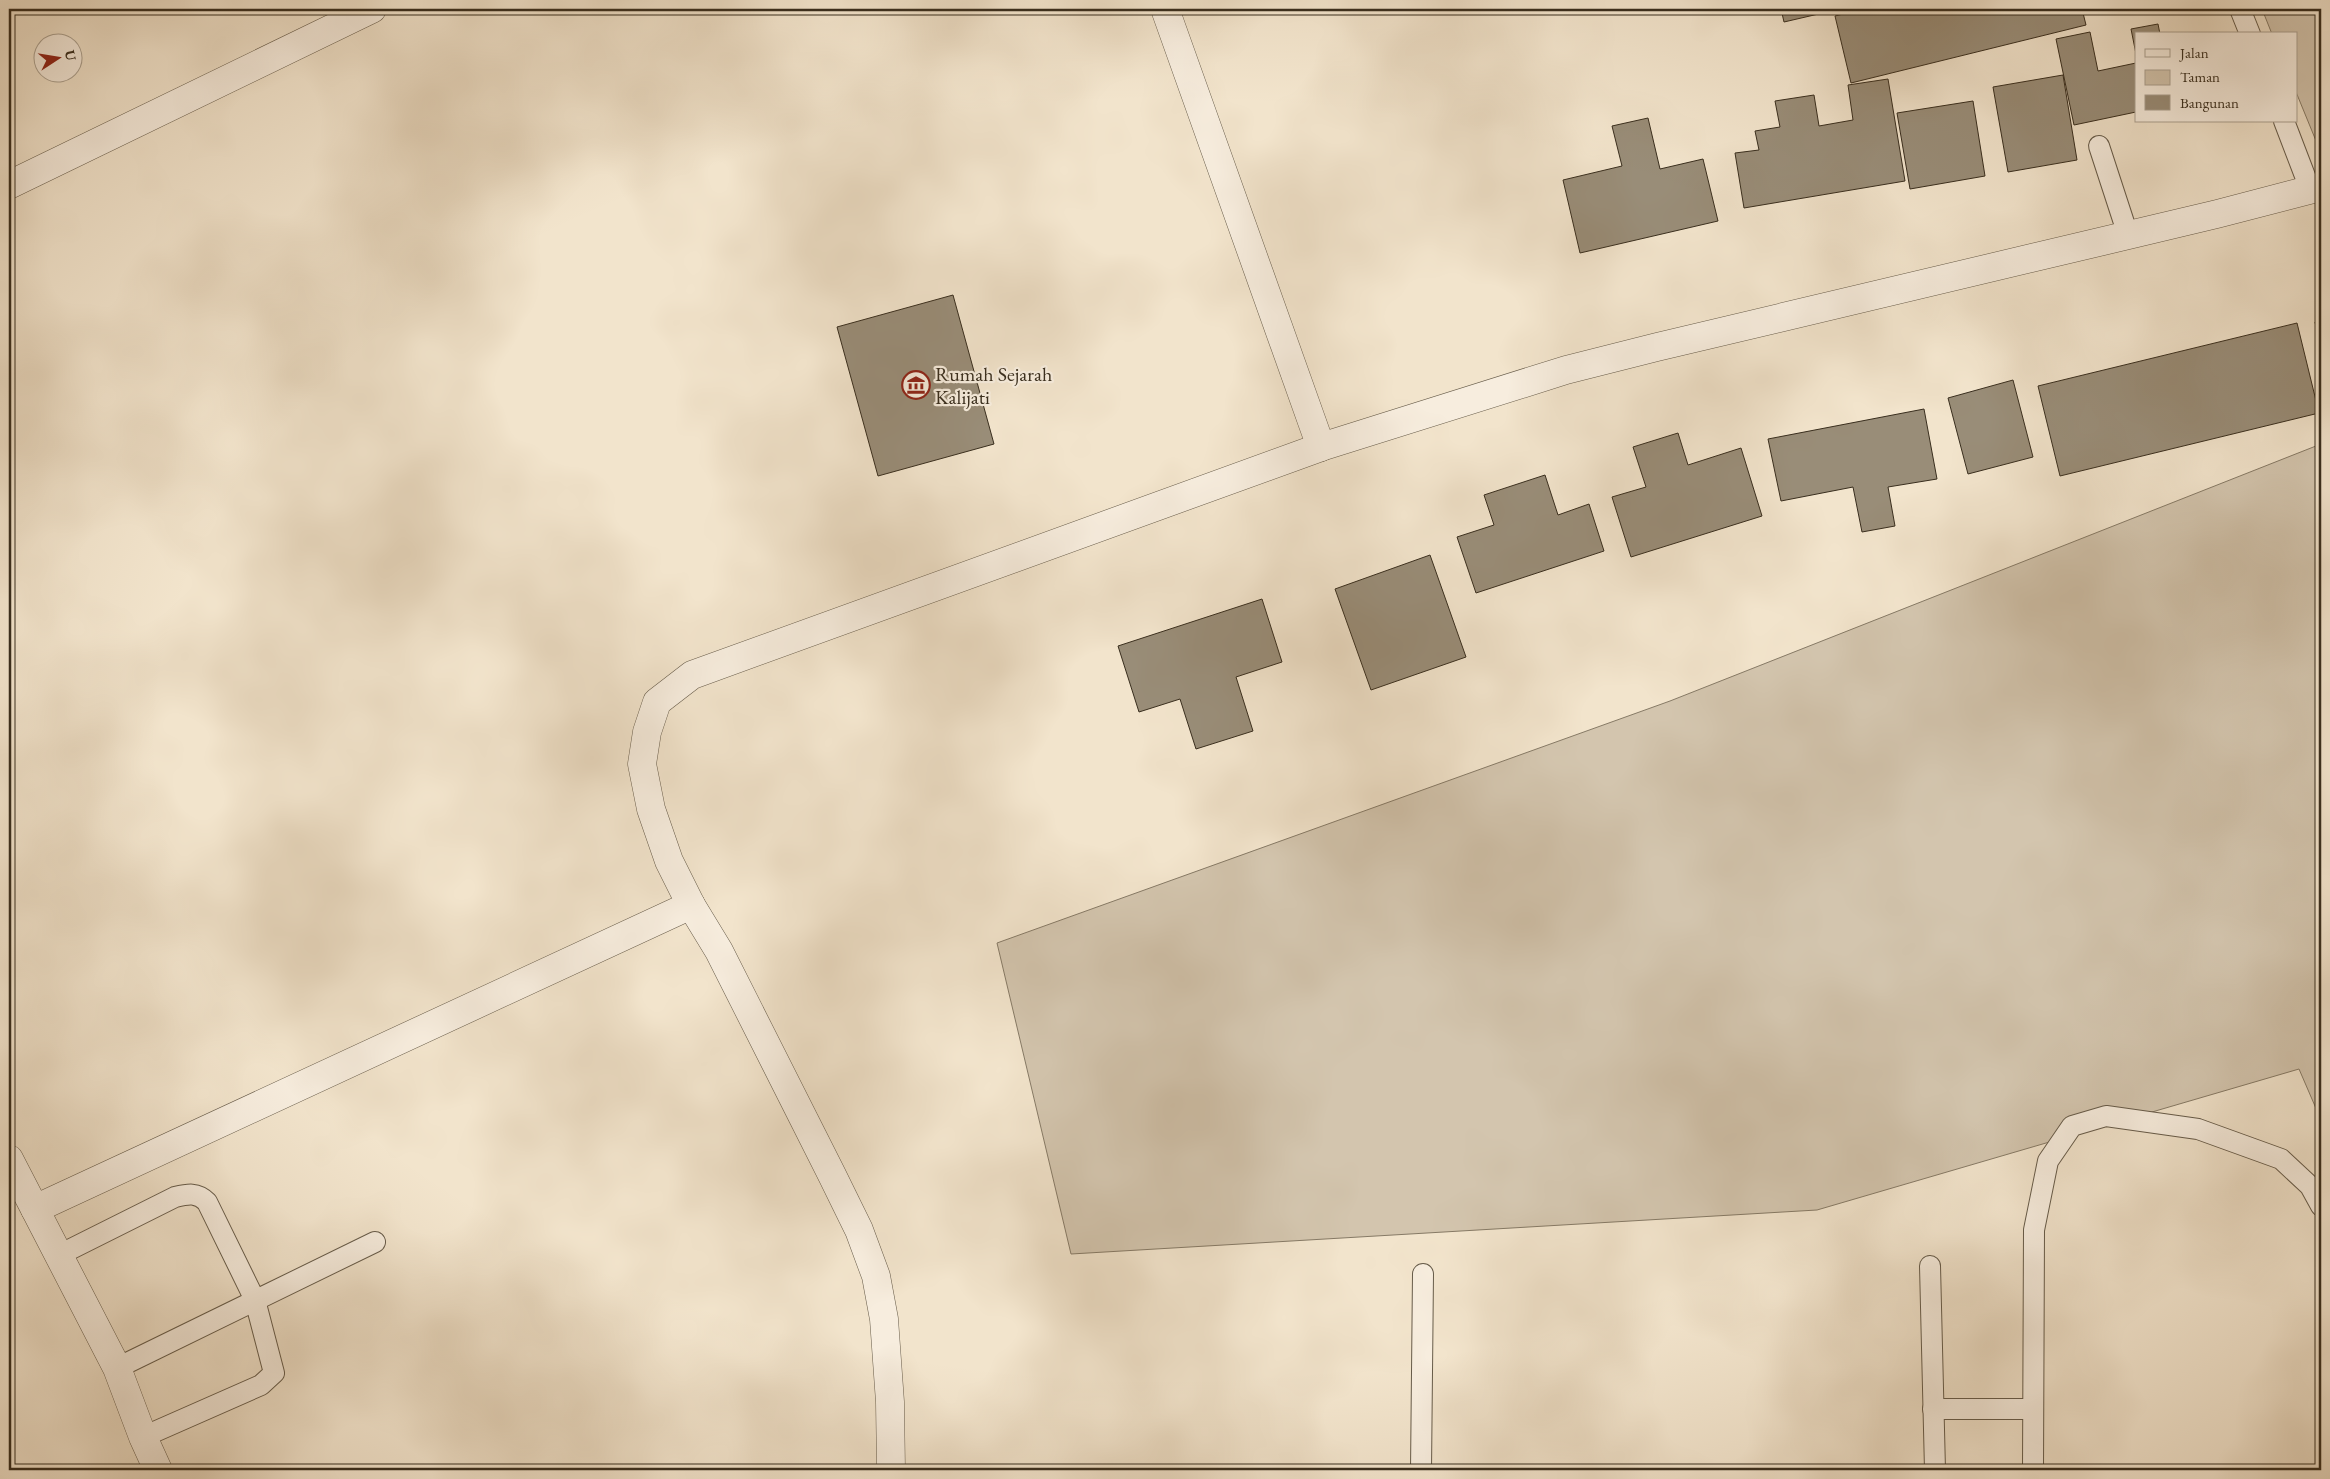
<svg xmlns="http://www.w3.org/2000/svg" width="2330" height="1479" font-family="'EB Garamond',serif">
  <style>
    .green { fill: #d3c5ae; stroke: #867a66 }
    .building { fill: #998d78; stroke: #392e1e }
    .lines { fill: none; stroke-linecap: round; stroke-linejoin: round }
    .service-casing { stroke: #675c4a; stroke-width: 22 }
    .minor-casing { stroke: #675c4a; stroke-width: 29 }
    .service { stroke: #f7edde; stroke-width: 20 }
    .minor { stroke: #f7edde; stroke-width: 28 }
    .labels { text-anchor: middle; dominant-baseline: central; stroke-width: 4.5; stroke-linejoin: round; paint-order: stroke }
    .poi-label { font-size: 20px; fill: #392e1e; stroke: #f7edde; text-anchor: start }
  </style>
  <rect width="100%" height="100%" fill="#f2e4cc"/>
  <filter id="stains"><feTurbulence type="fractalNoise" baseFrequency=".004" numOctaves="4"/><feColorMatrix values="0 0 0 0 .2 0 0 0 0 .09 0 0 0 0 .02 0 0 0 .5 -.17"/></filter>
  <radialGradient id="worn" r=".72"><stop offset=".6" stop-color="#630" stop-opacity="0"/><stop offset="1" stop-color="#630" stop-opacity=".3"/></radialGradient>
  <!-- green -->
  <g class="green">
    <path d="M2262,9H2321V153L2296,92V34H2272Z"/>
    <path d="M2321,444V1120L2299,1069L1817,1210L1071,1254L997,943L1670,701Z"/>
  </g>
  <!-- building -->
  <g class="building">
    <path d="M1781,9H1840L1784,22Z"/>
    <path d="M1863,9H2082L2086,25L1851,83L1835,16Z"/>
    <path d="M2158,24L2160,34H2136V54L2131,29Z"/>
    <path d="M2090,32L2098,71L2136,63V112L2074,125L2056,39Z"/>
    <path d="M2063,75L2077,160L2008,172L1993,87Z"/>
    <path d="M1888,79L1905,181L1744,208L1735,153L1759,150L1755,131L1780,127L1775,101L1814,95L1819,126L1853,120L1848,85Z"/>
    <path d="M1973,101L1985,176L1910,189L1897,113Z"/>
    <path d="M1648,118L1660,169L1703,159L1718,221L1580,253L1563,180L1622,166L1612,126Z"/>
    <path d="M953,295L994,444L878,476L837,327Z"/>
    <path d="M2321,321V350L2315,322Z"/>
    <path d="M2297,323L2319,413L2060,476L2038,386Z"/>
    <path d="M2013,380L2033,457L1968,474L1948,398Z"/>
    <path d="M1924,409L1937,479L1888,487L1895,526L1862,532L1853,487L1781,501L1768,439Z"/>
    <path d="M1678,433L1688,465L1741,448L1762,516L1631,557L1612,497L1646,487L1633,447Z"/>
    <path d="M1545,475L1558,515L1589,504L1604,551L1476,593L1457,537L1494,525L1484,495Z"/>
    <path d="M1430,555L1466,657L1371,690L1335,589Z"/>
    <path d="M1262,599L1282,662L1236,677L1253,731L1196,749L1180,699L1139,712L1118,646Z"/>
  </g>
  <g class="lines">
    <defs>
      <g id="service">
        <path d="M2240,9L2250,34"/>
        <path d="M2284,121L2310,189"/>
        <path d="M2099,146L2128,235"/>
        <path d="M59,1255L175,1197C188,1194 197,1192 207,1202L255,1300L274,1373L261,1385L143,1437"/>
        <path d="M1930,1266L1935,1470"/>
        <path d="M117,1368L375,1242"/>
        <path d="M1933,1409H2033"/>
        <path d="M1421,1470L1423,1274"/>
        <path d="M2033,1470L2034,1230L2048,1161L2072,1126L2106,1116L2198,1129L2281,1159L2310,1186L2321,1206"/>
      </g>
      <g id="minor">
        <path d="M1165,9L1321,447"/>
        <path d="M9,185L372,9"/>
        <path d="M9,1159L117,1368L143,1437L158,1470"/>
        <path d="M35,1209L691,905"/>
        <path d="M891,1470L890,1402L884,1319L876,1276L859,1230L832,1175L719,951L691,905L669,861L651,809L642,764L647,732L657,702L692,675L1321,447L1566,370L1657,347L2217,214L2321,187"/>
      </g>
    </defs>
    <!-- service casing -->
    <use href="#service" class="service-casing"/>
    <!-- minor casing -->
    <use href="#minor" class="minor-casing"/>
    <!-- service -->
    <use href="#service" class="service"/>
    <!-- minor -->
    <use href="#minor" class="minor"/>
  </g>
  <!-- icons -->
  <defs>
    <symbol id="museum-ring" viewBox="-11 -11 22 22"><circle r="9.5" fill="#f7edde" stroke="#8f2418" stroke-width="1.5"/><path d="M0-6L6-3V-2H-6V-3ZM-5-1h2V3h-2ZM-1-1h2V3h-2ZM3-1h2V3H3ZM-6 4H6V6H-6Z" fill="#8f2418"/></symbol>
  </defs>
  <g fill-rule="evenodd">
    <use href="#museum-ring" x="900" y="369" width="32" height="32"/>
  </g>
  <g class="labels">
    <!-- poi labels -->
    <g class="poi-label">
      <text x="935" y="374">Rumah Sejarah<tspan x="935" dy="23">Kalijati</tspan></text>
    </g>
  </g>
  <!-- margin -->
  <rect width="2330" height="1479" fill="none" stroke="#f2e4cc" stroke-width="30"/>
  <rect x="10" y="10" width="2310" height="1459" fill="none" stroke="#392e1e" stroke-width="2.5"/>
  <rect x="15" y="15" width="2300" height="1449" fill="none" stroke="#392e1e"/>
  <!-- legend -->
  <rect x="2135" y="32" width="162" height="90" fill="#f7edde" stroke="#aba191"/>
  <rect x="2145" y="49" width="25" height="8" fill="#f7edde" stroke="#aba191"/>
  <text x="2180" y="58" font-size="15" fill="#392e1e">Jalan</text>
  <rect x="2145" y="70" width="25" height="15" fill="#d3c5ae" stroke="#aba191"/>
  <text x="2180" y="82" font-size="15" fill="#392e1e">Taman</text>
  <rect x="2145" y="95" width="25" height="15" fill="#998d78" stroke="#aba191"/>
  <text x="2180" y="108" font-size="15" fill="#392e1e">Bangunan</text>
  <!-- north arrow -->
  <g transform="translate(58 58) rotate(78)"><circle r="24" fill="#f7edde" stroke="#aba191"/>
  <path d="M0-4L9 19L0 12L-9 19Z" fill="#8f2418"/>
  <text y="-8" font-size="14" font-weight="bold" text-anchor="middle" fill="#392e1e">U</text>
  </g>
  <rect width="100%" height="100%" filter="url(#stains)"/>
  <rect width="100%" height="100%" fill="url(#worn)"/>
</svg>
